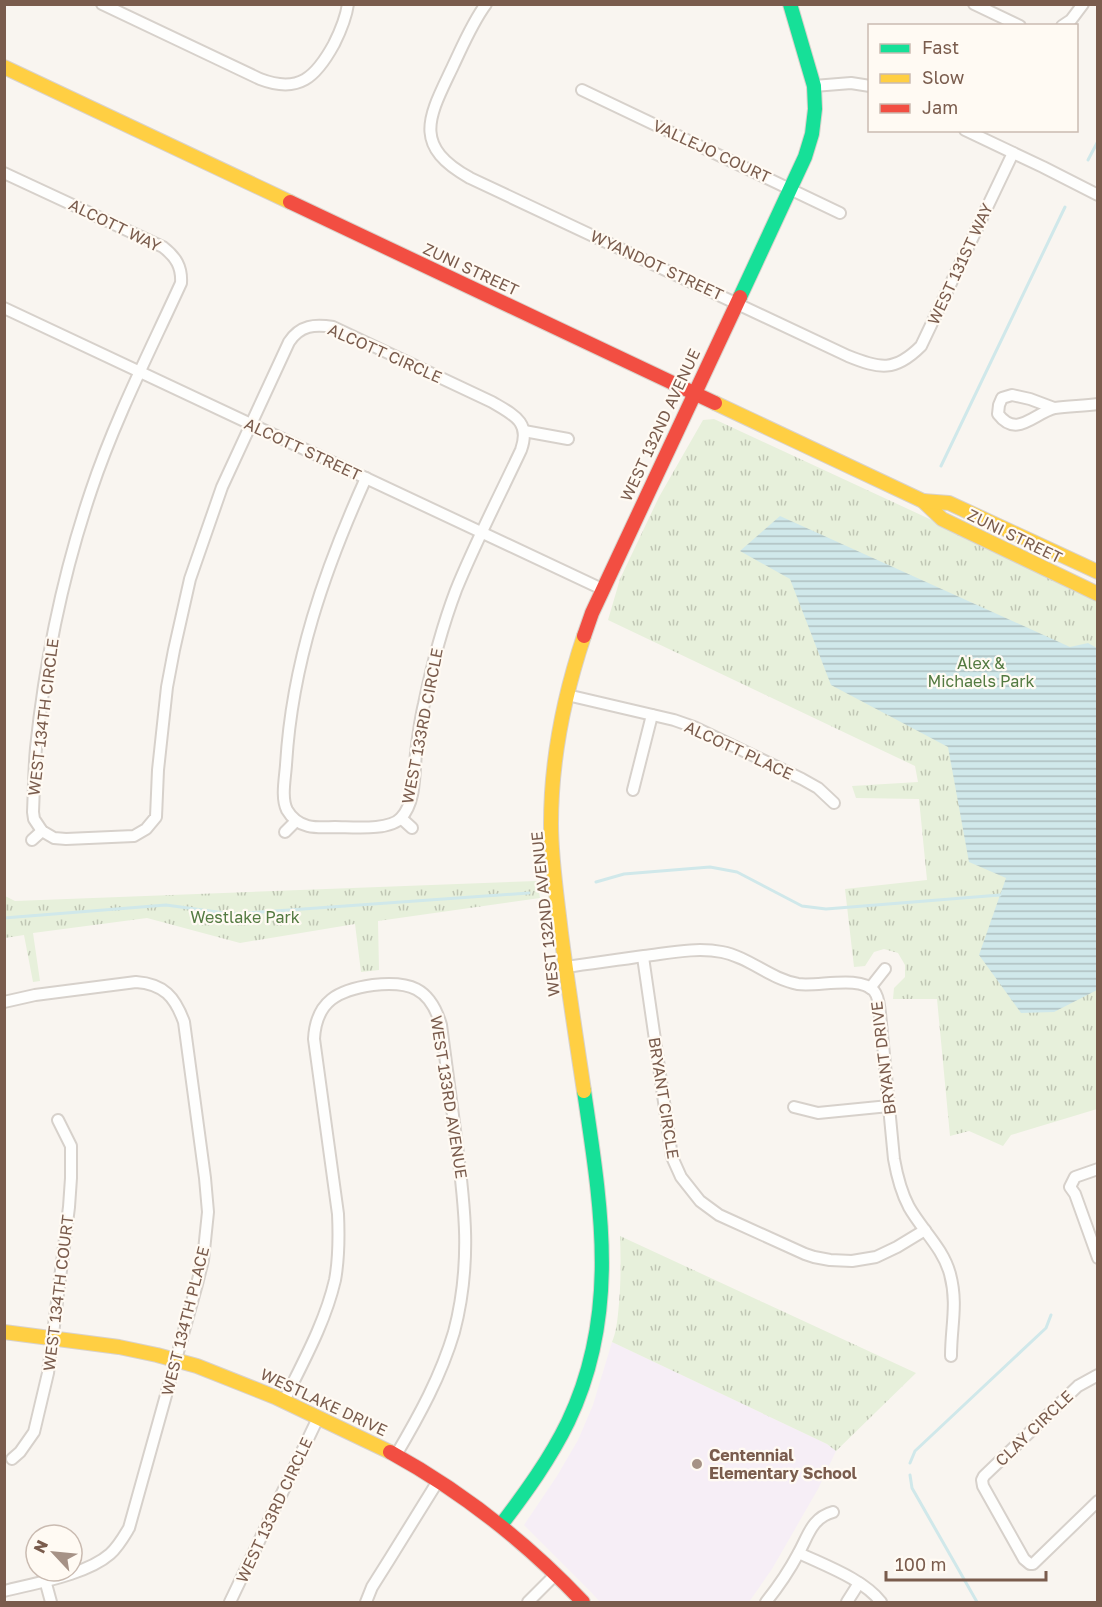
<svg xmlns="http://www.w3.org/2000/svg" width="1102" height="1607" font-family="'Golos Text',sans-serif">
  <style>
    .education { fill: #f6eef6 }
    .park { fill: url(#park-tufts) }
    .water { fill: url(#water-rules) }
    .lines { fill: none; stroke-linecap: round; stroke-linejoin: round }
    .stream { stroke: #d0e8ea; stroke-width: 3 }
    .street-casing { stroke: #d7d1cb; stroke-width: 14 }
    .fast-casing { stroke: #d9d2cb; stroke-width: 16 }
    .slow-casing { stroke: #d9d2cb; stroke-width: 16 }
    .jam-casing { stroke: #d9d2cb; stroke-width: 16 }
    .street { stroke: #fefefd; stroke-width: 10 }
    .fast { stroke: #16e098; stroke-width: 14 }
    .slow { stroke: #ffcf43; stroke-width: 14 }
    .jam { stroke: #f24e42; stroke-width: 14 }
    .poi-dot { fill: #a69286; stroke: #fffaf3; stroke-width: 2 }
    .labels { text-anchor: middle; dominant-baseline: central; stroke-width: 4.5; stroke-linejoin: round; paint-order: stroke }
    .street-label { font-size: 16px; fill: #7a5c4d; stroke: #fffaf3 }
    .park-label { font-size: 16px; fill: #537a41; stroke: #fffaf3 }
    .poi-label { font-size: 16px; font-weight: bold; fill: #7a5c4d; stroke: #fffaf3; text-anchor: start }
  </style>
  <defs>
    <pattern id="park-tufts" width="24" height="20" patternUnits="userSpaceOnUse" patternTransform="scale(1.5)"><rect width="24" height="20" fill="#e7f0db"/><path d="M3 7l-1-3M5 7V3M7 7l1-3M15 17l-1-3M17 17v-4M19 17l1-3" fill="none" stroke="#c0c6b4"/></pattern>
    <pattern id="water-rules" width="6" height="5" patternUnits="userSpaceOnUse" patternTransform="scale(1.5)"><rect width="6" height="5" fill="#d0e8ea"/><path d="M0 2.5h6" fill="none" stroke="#aebfc0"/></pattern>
  </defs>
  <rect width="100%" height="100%" fill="#f9f5f0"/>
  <!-- education -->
  <path class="education" d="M612,1342L827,1444L836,1451L818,1489L772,1569L749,1602H600L590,1591L524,1525L557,1476L578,1440L593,1405Z"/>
  <!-- park -->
  <g class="park">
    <path d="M714,419L949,528L1097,601V1109L1011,1135L1003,1146L969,1131L950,1136L937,999H893L894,988L905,977V965L898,953L884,949L874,952L865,966L854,967L845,889L927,880L919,799L856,798L852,786L918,782L915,766L608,620L620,579L659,497L703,420Z"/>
    <path d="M537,881L540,898L378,921L379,970L361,972L355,924L240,943L147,918L33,933L40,981L33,982L24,935L5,938V896L15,901Z"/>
    <path d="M620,1236L916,1373L836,1451L827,1444L612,1342C616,1333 617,1323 618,1314C621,1287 621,1262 620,1236Z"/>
  </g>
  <!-- water -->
  <path class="water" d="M780,516L1070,647L1088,643L1097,648V990L1054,1012L1021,1013L979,955L1006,878L969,862L948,747L831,685L790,579L740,551Z"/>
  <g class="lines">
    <!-- stream -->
    <g class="stream">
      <path d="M1088,160L1098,141"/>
      <path d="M941,466L1065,207"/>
      <path d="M596,882L624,874L710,867L737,872L802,906L826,909L1000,895"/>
      <path d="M4,918L166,905L232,914L529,893"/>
      <path d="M910,1463L915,1451L1046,1328L1051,1315"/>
      <path d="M910,1475L912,1488L977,1602"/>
    </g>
    <defs>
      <g id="street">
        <path d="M102,4L260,79C299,94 316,77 334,44C340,32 346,18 348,4"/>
        <path d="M486,4C472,23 463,45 453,66C430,115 410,145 470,178L848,356C880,369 895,372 921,346L1013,153"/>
        <path d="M974,4L1020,26"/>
        <path d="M1062,26L1071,20L1083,4"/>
        <path d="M814,86L851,83L870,86"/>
        <path d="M582,90L840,213"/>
        <path d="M965,130L1043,167L1098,195"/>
        <path d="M4,173L163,247C176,257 182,267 181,283C150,351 115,419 91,491C63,574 45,661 36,748C34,769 34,790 33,812L34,819L42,831L54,838L66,839L134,836L146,829L156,817L158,770L167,687L174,650L190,579L222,487L289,342C300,325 315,324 333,327L492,402C514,415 531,422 521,450C499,497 475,543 456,590C442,627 432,665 424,704C420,720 418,737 416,753C414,773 416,802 401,818C389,831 352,827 335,827C316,828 298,829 287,810C281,798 285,779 286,765C292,663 324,571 366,478"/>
        <path d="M4,308L602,589"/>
        <path d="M1054,408L1030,399L1012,395L1002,398L999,405L998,414C1017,439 1034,413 1055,408C1069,406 1084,406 1098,404"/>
        <path d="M524,431L568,439"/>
        <path d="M567,695L674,720L694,727L802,779L818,788L834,803"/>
        <path d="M633,790L652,715"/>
        <path d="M401,818L412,828"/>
        <path d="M285,832L296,821"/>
        <path d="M32,840L42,831"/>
        <path d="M643,957L672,1157L681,1177L700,1201L719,1215L805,1254L814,1257L830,1260L852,1261L876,1257L897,1247L925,1230"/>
        <path d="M566,967C592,963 618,960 644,956C669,953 696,947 722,952C749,957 770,979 798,984C818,987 860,975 874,991C879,997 879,1006 880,1013L894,1159C897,1176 901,1192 909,1207C922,1230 943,1248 950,1274C958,1304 951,1326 951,1356"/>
        <path d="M870,988L885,969"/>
        <path d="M4,1002L35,995L136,982C164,984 175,997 184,1022L205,1178L208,1212L203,1260L197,1284L129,1528C123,1538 118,1547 110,1554C86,1575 35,1583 4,1591"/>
        <path d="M794,1107L818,1113L889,1106"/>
        <path d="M1098,1169L1075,1177L1070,1187L1075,1194L1098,1258"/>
        <path d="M1098,1375L1078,1386L984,1476L982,1480L983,1486L1024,1559L1030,1564H1033L1098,1501"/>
        <path d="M284,1401C303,1362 325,1323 335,1280C339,1258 339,1236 338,1214L314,1039C316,1001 338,990 373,985C409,981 430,987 441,1025C446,1063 451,1100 456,1138C465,1206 472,1264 454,1332C441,1376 419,1416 396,1455"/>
        <path d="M12,1459L20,1452L34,1432L48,1373L69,1207L71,1178V1146L58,1120"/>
        <path d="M799,1553C826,1566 863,1579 881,1602"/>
        <path d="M45,1580L51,1602"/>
        <path d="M230,1602L318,1418"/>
        <path d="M366,1602L372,1587L389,1560L438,1481"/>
        <path d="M528,1602L556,1574"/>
        <path d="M766,1602C778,1587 789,1571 798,1554C808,1537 811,1518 833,1512"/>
        <path d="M847,1602L859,1583"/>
      </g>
      <g id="fast">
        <path d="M740,297L805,157L812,134L815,109L814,86L790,4"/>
        <path d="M501,1525C526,1492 550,1459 568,1422C620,1313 601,1206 584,1091"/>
      </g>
      <g id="slow">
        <path d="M4,67L290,202"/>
        <path d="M715,403L923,501L942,519L1098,594"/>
        <path d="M923,501L949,503L1098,572"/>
        <path d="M584,1091C576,1038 568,986 561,933C557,897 551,860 551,824C551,760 564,696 584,636"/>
        <path d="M4,1332L119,1347L157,1355L197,1366L275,1397L390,1452"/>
      </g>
      <g id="jam">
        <path d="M290,202L715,403"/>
        <path d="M584,636L592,613L740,297"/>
        <path d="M390,1452C463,1492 526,1542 583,1602"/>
      </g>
    </defs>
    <!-- street casing -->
    <use href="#street" class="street-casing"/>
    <!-- fast casing -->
    <use href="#fast" class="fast-casing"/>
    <!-- slow casing -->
    <use href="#slow" class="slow-casing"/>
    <!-- jam casing -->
    <use href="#jam" class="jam-casing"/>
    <!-- street -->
    <use href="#street" class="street"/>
    <!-- fast -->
    <use href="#fast" class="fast"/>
    <!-- slow -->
    <use href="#slow" class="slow"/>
    <!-- jam -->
    <use href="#jam" class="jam"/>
  </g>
  <!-- markers -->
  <circle class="poi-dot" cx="697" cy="1464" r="6"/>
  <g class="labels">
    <!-- street labels -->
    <g class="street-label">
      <text transform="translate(712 151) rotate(25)">VALLEJO COURT</text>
      <text transform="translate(115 225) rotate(26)">ALCOTT WAY</text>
      <text transform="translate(960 264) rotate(-65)">WEST 131ST WAY</text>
      <text transform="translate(657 265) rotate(25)">WYANDOT STREET</text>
      <text transform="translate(471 269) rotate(25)">ZUNI STREET</text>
      <text transform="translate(385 353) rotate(24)">ALCOTT CIRCLE</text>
      <text transform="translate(660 425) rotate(-65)">WEST 132ND AVENUE</text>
      <text transform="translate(303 449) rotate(25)">ALCOTT STREET</text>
      <text transform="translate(1015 536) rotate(26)">ZUNI STREET</text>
      <text transform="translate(43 717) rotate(-83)">WEST 134TH CIRCLE</text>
      <text transform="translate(422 726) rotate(-79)">WEST 133RD CIRCLE</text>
      <text transform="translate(739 750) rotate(25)">ALCOTT PLACE</text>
      <text transform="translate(545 914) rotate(-96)">WEST 132ND AVENUE</text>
      <text transform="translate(883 1058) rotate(-97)">BRYANT DRIVE</text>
      <text transform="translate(449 1097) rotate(81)">WEST 133RD AVENUE</text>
      <text transform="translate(664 1098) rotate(81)">BRYANT CIRCLE</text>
      <text transform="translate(58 1293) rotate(-83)">WEST 134TH COURT</text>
      <text transform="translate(185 1321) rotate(-76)">WEST 134TH PLACE</text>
      <text transform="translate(324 1402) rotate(25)">WESTLAKE DRIVE</text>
      <text transform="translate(1034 1428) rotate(-44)">CLAY CIRCLE</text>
      <text transform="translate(274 1510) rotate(-65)">WEST 133RD CIRCLE</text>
    </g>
    <!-- park labels -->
    <g class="park-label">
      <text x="981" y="663">Alex &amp;<tspan x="981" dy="18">Michaels Park</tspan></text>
      <text x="245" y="917">Westlake Park</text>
    </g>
    <!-- poi labels -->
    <g class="poi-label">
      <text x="709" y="1455">Centennial<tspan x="709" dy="18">Elementary School</tspan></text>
    </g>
  </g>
  <!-- border -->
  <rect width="1102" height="1607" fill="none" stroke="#7a5c4d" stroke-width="12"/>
  <!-- legend -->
  <rect x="868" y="24" width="210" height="108" fill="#fffaf3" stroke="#cabbb1" stroke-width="1.5"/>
  <rect x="880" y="44" width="30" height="9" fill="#16e098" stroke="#cabbb1" stroke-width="1.5"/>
  <text x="922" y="54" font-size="18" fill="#7a5c4d">Fast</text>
  <rect x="880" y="74" width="30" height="9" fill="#ffcf43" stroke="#cabbb1" stroke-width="1.5"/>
  <text x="922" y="84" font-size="18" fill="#7a5c4d">Slow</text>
  <rect x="880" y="104" width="30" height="9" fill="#f24e42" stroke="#cabbb1" stroke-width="1.5"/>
  <text x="922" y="114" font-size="18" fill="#7a5c4d">Jam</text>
  <!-- north arrow -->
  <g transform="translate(54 1553) rotate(296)"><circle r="28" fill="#fffaf3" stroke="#cabbb1" stroke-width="1.5"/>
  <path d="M0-4.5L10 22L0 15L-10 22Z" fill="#a69286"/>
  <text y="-9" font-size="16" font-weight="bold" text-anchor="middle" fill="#7a5c4d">N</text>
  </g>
  <!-- scale -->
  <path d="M886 1571v9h160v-9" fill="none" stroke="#7a5c4d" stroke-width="3"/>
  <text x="895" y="1571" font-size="18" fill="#7a5c4d" stroke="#fffaf3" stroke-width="4.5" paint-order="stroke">100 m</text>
</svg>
